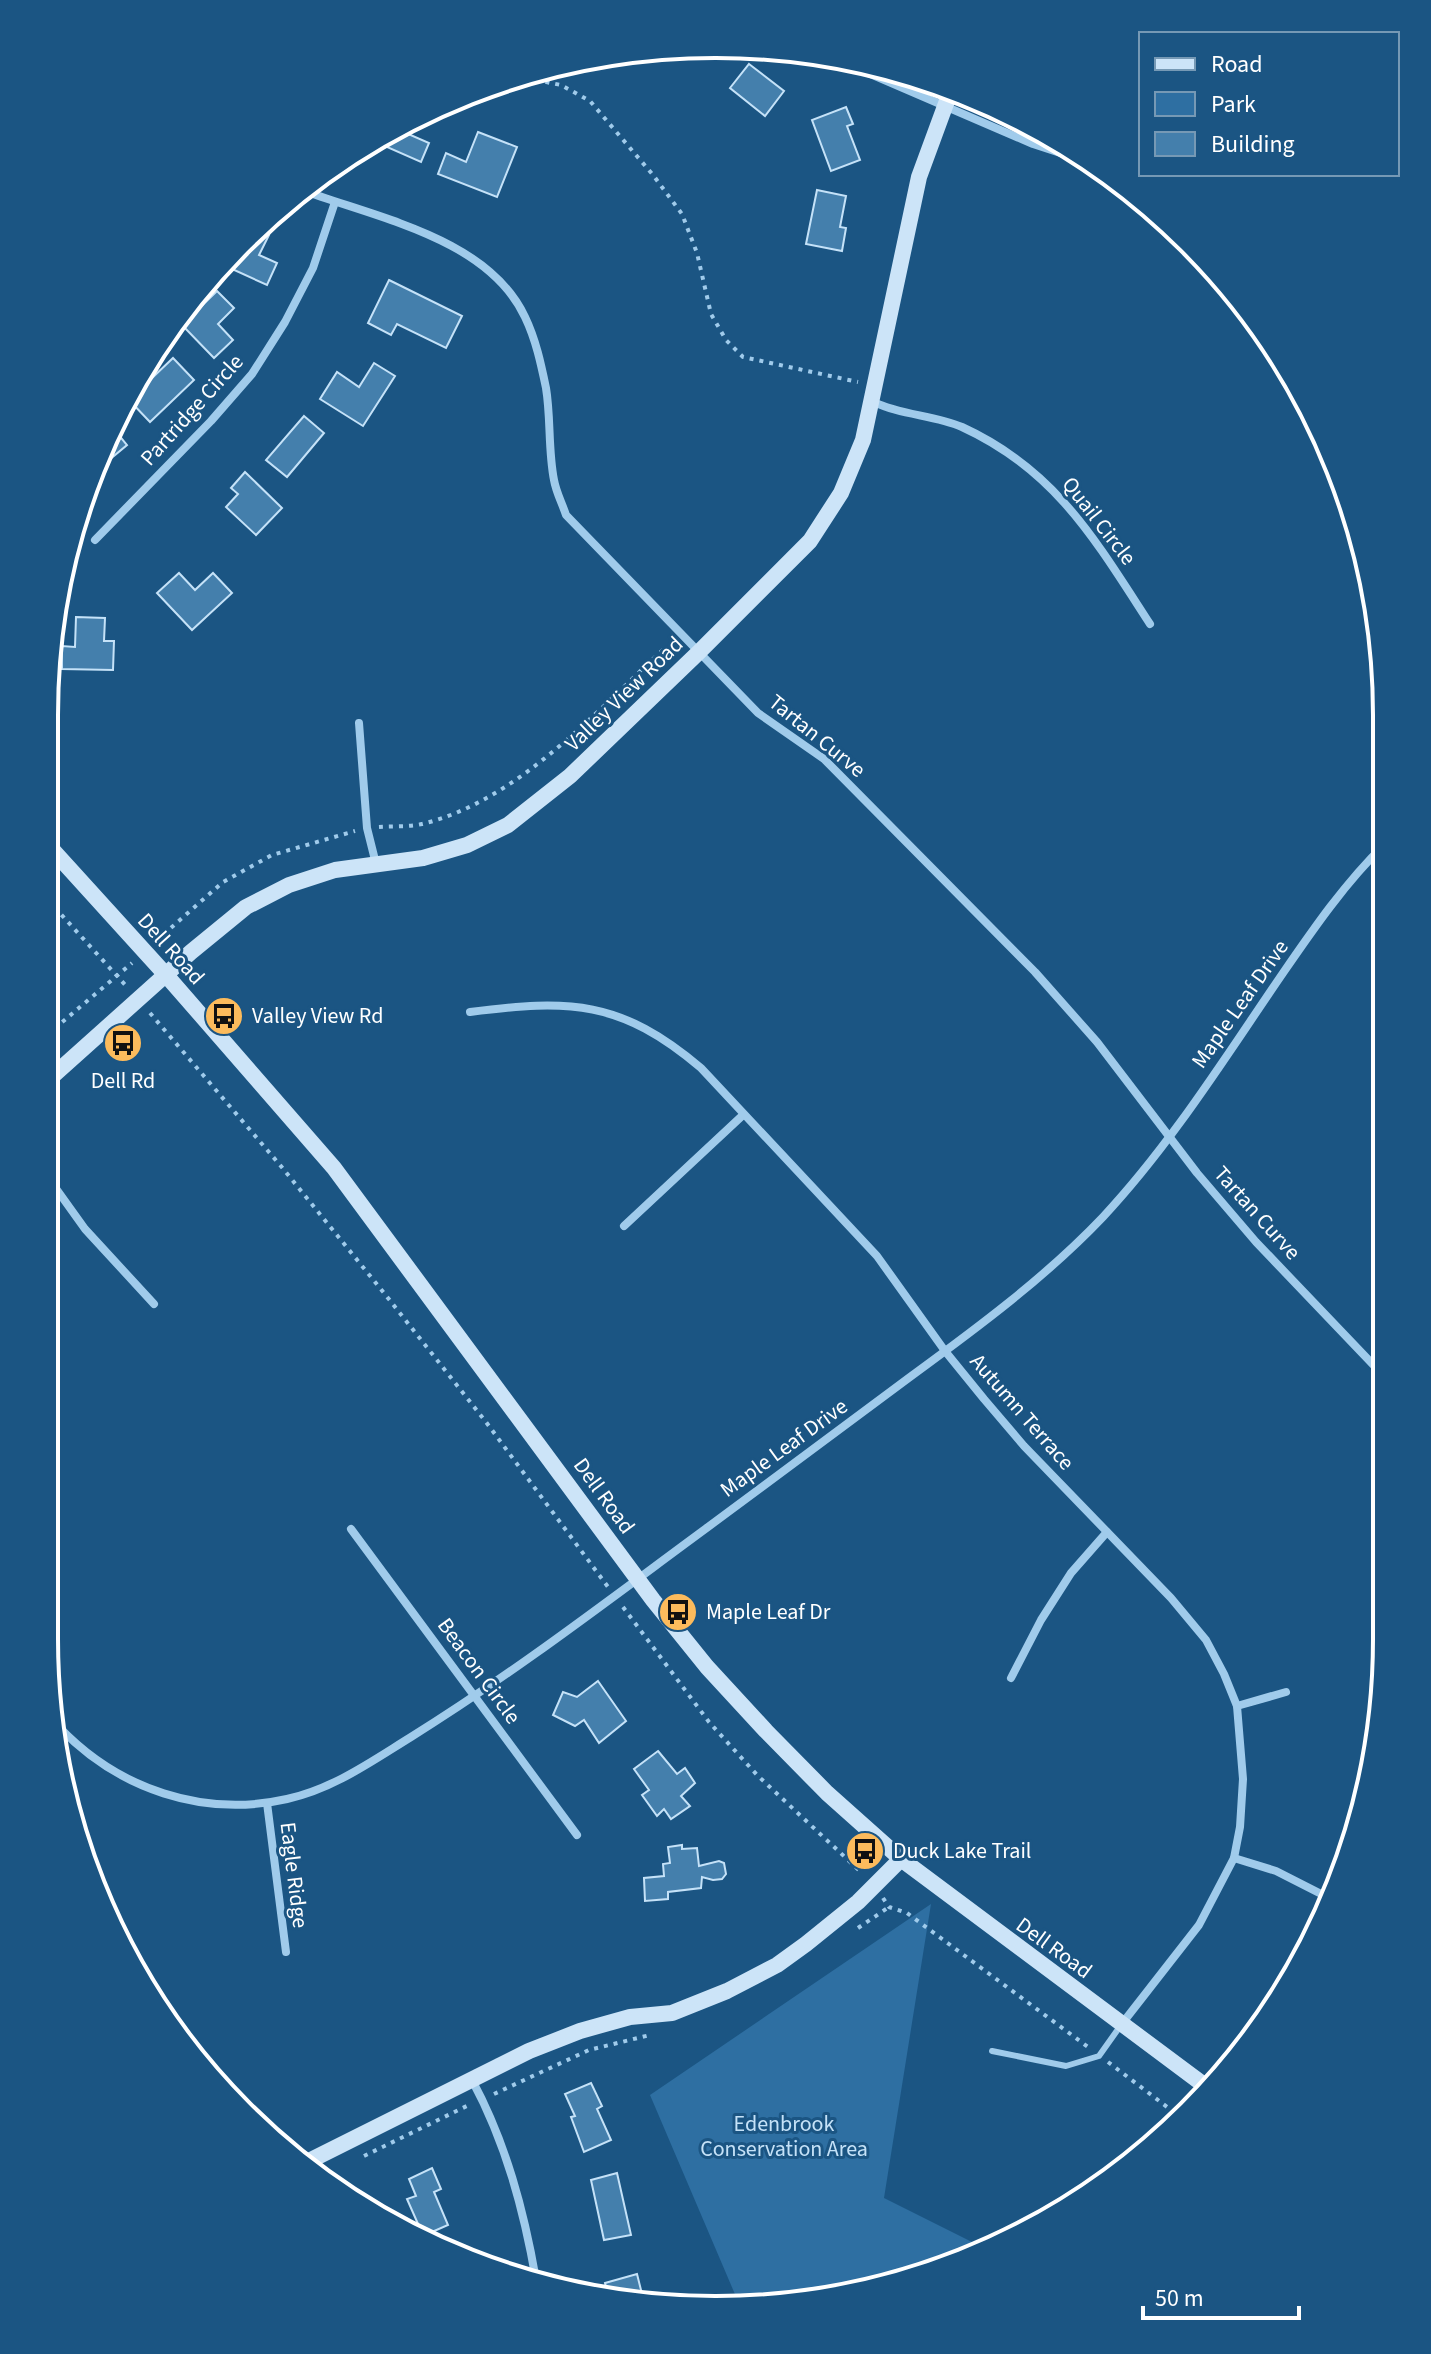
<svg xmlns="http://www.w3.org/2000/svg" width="1431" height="2354" font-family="'Source Sans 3',sans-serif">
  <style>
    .green { fill: #2e6fa2 }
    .building { fill: #447fac; stroke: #c5e2f8; stroke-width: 2 }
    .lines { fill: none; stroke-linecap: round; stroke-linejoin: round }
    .path { stroke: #a0cbeb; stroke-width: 4; stroke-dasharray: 4 6; stroke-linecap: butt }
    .lane { stroke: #a0cbeb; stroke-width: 6 }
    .street { stroke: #a0cbeb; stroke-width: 8 }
    .secondary { stroke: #cce4f8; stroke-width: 16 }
    .labels { text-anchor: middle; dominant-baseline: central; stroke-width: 6; stroke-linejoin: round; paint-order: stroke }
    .street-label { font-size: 22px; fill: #fff; stroke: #1b5583 }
    .poi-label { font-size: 22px; fill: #fff; stroke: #1b5583; text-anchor: start }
    .park-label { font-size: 22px; fill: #c5e2f8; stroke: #1b5583 }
    .rim { fill: none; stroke: #fff; stroke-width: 4 }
  </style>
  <rect width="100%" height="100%" fill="#1b5583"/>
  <!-- green -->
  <path class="green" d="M931,1904L884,2198L982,2247L931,2275L740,2306L650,2095Z"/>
  <!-- building -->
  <g class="building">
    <path d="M749,64L784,91L765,116L730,88Z"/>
    <path d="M846,107L853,124L847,126L860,160L831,171L812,120Z"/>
    <path d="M402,124L399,130L429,143L421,162L371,140Z"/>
    <path d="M478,132L517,147L497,197L438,174L446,153L466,162Z"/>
    <path d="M817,190L846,196L840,227L846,228L842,251L806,244Z"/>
    <path d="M255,229L269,235L259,255L277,263L267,285L232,269L245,240Z"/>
    <path d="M389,280L462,316L446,348L397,324L391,335L368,323Z"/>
    <path d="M217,291L234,308L218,324L233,340L214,358L182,325Z"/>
    <path d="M173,358L194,380L150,422L129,400Z"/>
    <path d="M374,363L395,376L363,426L320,399L337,372L359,387Z"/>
    <path d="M304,416L324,433L287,477L266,460Z"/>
    <path d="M113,428L127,445L109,460L104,454L94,462Z"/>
    <path d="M245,472L282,508L256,535L226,507L238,494L231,488Z"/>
    <path d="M179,573L195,590L213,573L232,593L192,630L157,593Z"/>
    <path d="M76,617L105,618L104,641H114L113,670L62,669V646L75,647Z"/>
    <path d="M598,1681L626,1721L599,1743L584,1720L575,1726L553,1715L563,1692L577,1697Z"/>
    <path d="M658,1751L677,1774L685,1768L695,1783L681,1796L690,1806L671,1819L664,1809L657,1816L642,1795L649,1790L634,1769Z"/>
    <path d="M682,1845V1849L697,1848L699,1866L719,1861L724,1863L726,1874L722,1879L713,1880L702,1877L701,1888L668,1892V1899L645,1901L644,1878L664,1876L663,1864L670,1863L668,1847Z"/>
    <path d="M591,2083L602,2106L597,2109L611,2140L584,2152L571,2117L575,2116L565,2094Z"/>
    <path d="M432,2168L441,2189L434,2192L448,2225L425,2235L422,2233L407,2199L416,2196L409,2179Z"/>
    <path d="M617,2173L631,2235L604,2240L591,2180Z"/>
    <path d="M637,2274L643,2298L607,2292L605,2283Z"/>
  </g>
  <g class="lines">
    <!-- path -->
    <g class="path">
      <path d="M516,76L561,85L590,101L653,175L682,214L697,253L711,314L726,340L743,357L858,382"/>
      <path d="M379,827C393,826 409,827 422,824C518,801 596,711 666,647L677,649"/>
      <path d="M48,900L128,988"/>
      <path d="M156,941L223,882L272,855L355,831"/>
      <path d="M150,1013L280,1165L384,1293L486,1422L608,1587"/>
      <path d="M47,1035L132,963"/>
      <path d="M623,1607L709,1722L757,1775L862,1873"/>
      <path d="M883,1898L889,1907L907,1913L1088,2047"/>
      <path d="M858,1928L889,1907"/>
      <path d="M1108,2062L1179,2116"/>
      <path d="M494,2094L589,2050L650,2035"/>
      <path d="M364,2156L471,2104"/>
    </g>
    <!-- lane -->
    <path class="lane" d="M992,2051L1066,2066L1099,2056L1121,2025"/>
    <!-- street -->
    <g class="street">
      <path d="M831,57L1033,144L1094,164"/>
      <path d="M302,190C377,218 488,238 525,317C536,340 541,364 546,388C551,418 548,450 554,480C556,492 562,503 566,515L758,713L824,759L1035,972L1097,1042L1197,1173L1256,1242L1383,1375"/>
      <path d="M874,402C900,415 934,415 962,427C1056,470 1096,541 1150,624"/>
      <path d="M95,540L211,421L252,374L285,322L313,268L335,202"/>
      <path d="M359,723L367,828L376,864"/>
      <path d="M470,1012C569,999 621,1000 701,1068L877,1256L945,1351L984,1399L1024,1446L1171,1598L1206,1640L1224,1674L1237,1706L1243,1779L1240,1827L1234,1858L1199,1925L1121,2025"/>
      <path d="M47,1176L85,1229L154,1304"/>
      <path d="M624,1226L743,1115"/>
      <path d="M351,1529L577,1835"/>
      <path d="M1011,1678L1041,1620L1071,1573L1107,1532"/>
      <path d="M1237,1706L1286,1692"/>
      <path d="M59,1727C118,1789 203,1818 287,1799C333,1789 372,1761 411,1737C514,1673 610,1599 708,1527C775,1477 842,1427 910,1377C977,1328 1046,1277 1103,1217C1172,1143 1226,1056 1283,973C1314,928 1345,883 1385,844"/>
      <path d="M267,1803L286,1952"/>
      <path d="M1234,1858L1276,1871L1333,1900"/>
      <path d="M472,2080C506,2143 524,2211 536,2280"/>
    </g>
    <!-- secondary -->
    <g class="secondary">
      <path d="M48,845L166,975L334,1168L653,1600L707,1667L766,1731L827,1793L901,1859L1208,2088"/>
      <path d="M47,1081L191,952L246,907L289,885L335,870L423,858L467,845L508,825L570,776L699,652L810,541L841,493L863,440L919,177L951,90"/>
      <path d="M301,2165L529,2051L580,2031L630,2017L672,2013L727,1991L777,1965L806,1944L858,1902L901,1859"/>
    </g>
  </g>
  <!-- icons -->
  <defs>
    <symbol id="bus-disc" viewBox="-11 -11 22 22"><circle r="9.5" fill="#fcbb5c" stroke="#1b5583"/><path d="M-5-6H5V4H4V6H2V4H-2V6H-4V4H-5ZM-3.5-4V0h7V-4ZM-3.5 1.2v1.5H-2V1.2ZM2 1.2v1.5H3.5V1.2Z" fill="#111"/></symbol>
  </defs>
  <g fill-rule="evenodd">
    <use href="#bus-disc" x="202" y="994" width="44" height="44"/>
    <use href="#bus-disc" x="101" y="1021" width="44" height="44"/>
    <use href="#bus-disc" x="656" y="1590" width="44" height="44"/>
    <use href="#bus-disc" x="843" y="1829" width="44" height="44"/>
  </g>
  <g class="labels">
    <!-- street labels -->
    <g class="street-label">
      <text transform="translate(192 410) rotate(-48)">Partridge Circle</text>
      <text transform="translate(1099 521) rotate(52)">Quail Circle</text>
      <text transform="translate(624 694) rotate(-44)">Valley View Road</text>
      <text transform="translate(817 736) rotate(39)">Tartan Curve</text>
      <text transform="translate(171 949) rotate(48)">Dell Road</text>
      <text transform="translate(1240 1004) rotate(-55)">Maple Leaf Drive</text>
      <text transform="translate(1257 1213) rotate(48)">Tartan Curve</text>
      <text transform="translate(1022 1412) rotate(49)">Autumn Terrace</text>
      <text transform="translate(784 1448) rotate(-36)">Maple Leaf Drive</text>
      <text transform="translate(604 1496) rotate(54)">Dell Road</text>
      <text transform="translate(479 1671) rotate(54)">Beacon Circle</text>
      <text transform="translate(294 1875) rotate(83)">Eagle Ridge</text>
      <text transform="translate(1054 1948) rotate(36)">Dell Road</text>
    </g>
    <!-- poi labels -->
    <g class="poi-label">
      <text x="252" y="1016">Valley View Rd</text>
      <text x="123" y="1081" text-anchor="middle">Dell Rd</text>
      <text x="706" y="1612">Maple Leaf Dr</text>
      <text x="893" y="1851">Duck Lake Trail</text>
    </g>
    <!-- park labels -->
    <g class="park-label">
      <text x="784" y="2124">Edenbrook<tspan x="784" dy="25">Conservation Area</tspan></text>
    </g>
  </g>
  <!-- crop -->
  <path d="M0 0H1431V2354H0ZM715 58H716A657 657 0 0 1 1373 715V1639A657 657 0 0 1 716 2296H715A657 657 0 0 1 58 1639V715A657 657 0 0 1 715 58Z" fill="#1b5583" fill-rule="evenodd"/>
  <path class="rim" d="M715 58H716A657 657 0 0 1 1373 715V1639A657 657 0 0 1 716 2296H715A657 657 0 0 1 58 1639V715A657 657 0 0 1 715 58Z"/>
  <!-- legend -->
  <rect x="1139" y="32" width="260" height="144" fill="#1b5583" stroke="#7699b5" stroke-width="2"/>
  <rect x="1155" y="58" width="40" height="12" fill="#cce4f8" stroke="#7699b5" stroke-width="2"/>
  <text x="1211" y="72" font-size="24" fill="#ffffff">Road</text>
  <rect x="1155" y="92" width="40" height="24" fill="#2e6fa2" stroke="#7699b5" stroke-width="2"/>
  <text x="1211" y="112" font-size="24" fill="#ffffff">Park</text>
  <rect x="1155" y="132" width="40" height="24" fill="#447fac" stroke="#7699b5" stroke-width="2"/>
  <text x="1211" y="152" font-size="24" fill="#ffffff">Building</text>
  <!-- scale -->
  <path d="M1143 2306v12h156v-12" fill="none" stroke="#ffffff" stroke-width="4"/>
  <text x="1155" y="2306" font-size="24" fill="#ffffff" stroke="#1b5583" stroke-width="6" paint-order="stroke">50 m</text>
</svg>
